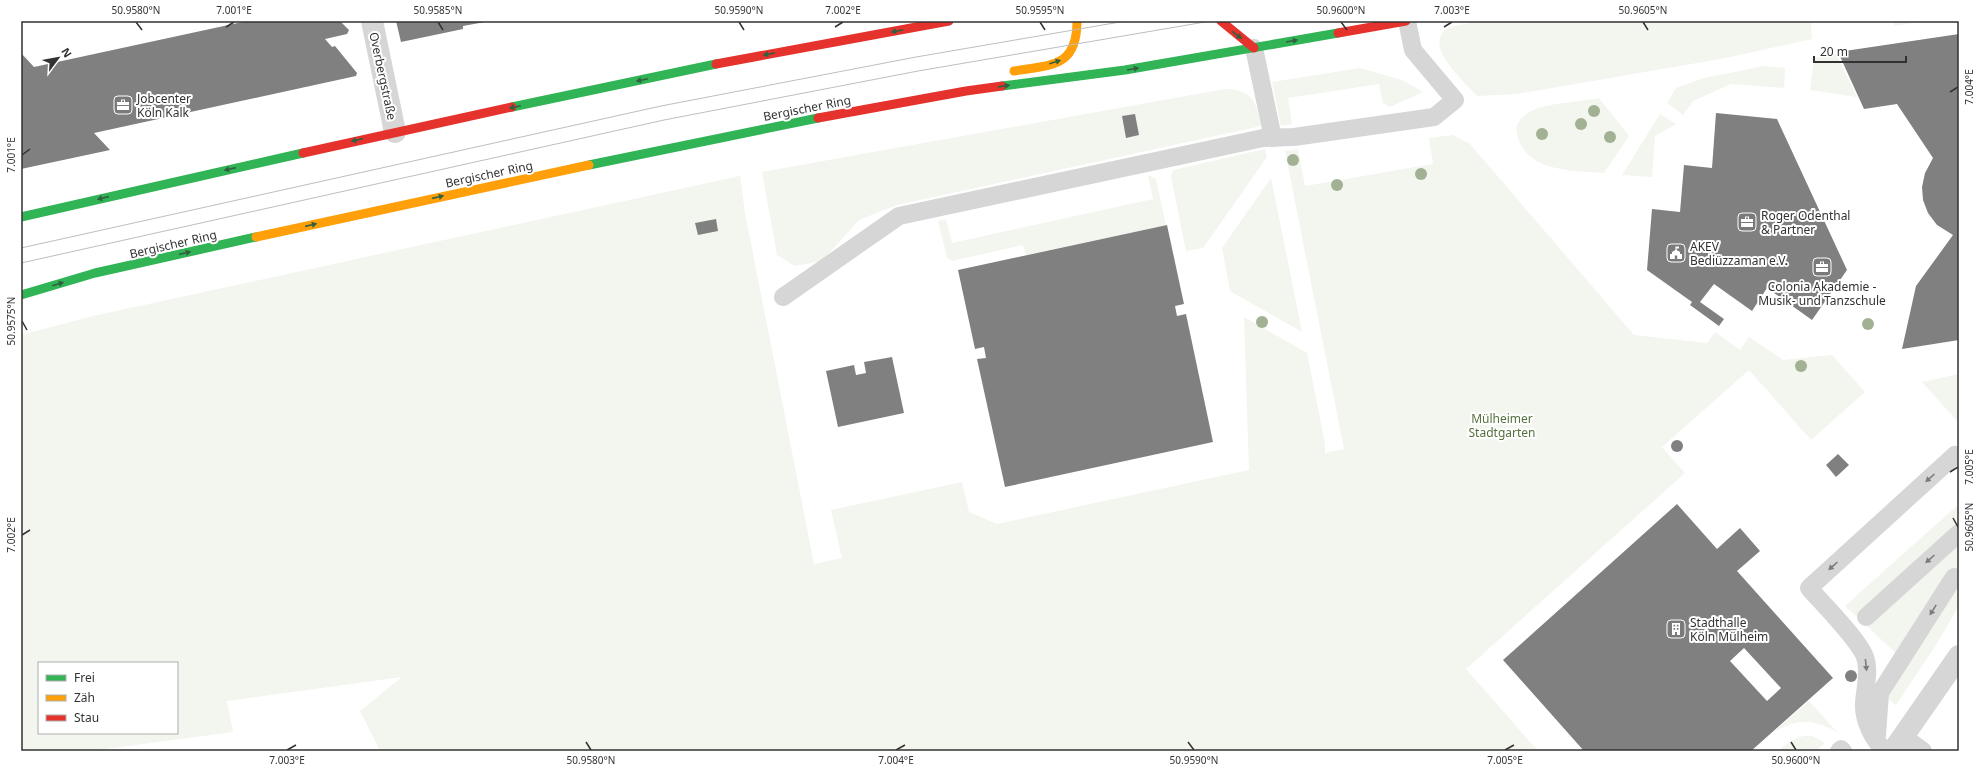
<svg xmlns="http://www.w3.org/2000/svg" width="1980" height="772" font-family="'Noto Sans',sans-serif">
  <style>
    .green { fill: #f2f6ee; fill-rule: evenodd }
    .building { fill: #808080; fill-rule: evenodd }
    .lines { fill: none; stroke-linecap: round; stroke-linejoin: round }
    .lane { stroke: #d6d6d6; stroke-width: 18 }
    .street { stroke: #d6d6d6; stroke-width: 22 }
    .fast { stroke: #30b455; stroke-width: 9 }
    .slow { stroke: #ff9f0a; stroke-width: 9 }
    .jam { stroke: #e5322d; stroke-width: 9 }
    .tram { stroke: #bebebe; stroke-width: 1 }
    .tree { fill: #a2b094 }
    .oneway { fill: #31603e }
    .oneway2 { fill: #7c7c7c }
    .ticks { fill: none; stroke: #323232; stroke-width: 1.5 }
    .labels { text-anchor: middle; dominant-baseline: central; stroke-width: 4; stroke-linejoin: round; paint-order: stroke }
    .street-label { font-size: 12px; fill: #323232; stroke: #fff }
    .poi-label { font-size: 12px; fill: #323232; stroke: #fff; text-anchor: start }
    .park-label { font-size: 12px; fill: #55703d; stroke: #fff }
    .neatline { fill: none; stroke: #323232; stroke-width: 1.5 }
    .ticks-label { font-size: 10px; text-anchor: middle; fill: #323232 }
  </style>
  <rect width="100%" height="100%" fill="#fff"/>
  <!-- green -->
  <g class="green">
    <path d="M1487,21H1811L1812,39L1726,58L1516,94L1477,96C1465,82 1422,46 1447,29C1455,24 1477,23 1487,21Z"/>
    <path d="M1894,21H1926L1894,26Z"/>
    <path d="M1824,54H1836L1857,97L1810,90L1814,59Z"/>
    <path d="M1765,66L1785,68L1784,88L1731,84L1693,101L1683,115L1667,103L1676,88L1704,78Z"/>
    <path d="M1360,68L1402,80L1423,92L1390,107L1383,103L1379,84L1288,98L1292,124L1281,126L1272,82Z"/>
    <path d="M1225,89C1253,90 1256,101 1261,126L897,205L859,220L822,261L795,266L777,255L762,172Z"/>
    <path d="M1599,98L1629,136L1604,173C1572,170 1526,173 1517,134C1514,122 1524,115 1533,110C1544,104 1584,101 1599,98Z"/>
    <path d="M1660,114L1676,124L1655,136L1652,177L1622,175Z"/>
    <path d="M1453,135L1470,144L1634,335L1707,343L1715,332L1740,350L1749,337L1783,360L1832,355L1865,392L1811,440L1749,370L1662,447L1685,473L1466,669L1538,751H380L360,711L402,677L227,701L233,732L91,751H21V335L93,316L740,176L745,213L814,564L842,558L831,510L962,482L969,512L997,524L1249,470L1244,317L1307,353L1325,444V453L1344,449L1285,151L1298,149L1305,186L1433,164L1429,138ZM39,663H177V733H39Z"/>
    <path d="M1265,149L1267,157L1203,248L1186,251L1171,176L1173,170Z"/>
    <path d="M1148,175L1156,179L1166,225L1026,255L1023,245L952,261L947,258L938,221L946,219L952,243L1153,199Z"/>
    <path d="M1271,178L1302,332L1230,291L1222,248Z"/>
    <path d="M1959,374V423L1922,382Z"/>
    <path d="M1959,504V523L1861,611L1959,542V606L1934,648L1896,705L1885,697L1897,654L1845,606Z"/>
    <path d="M1809,701L1837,732C1816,720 1798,717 1777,731L1776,730Z"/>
    <path d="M1803,736H1812L1825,743L1816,751H1778L1792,740Z"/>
  </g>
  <!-- building -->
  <g class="building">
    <path d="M247,21H340L349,30L347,34L325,39L332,47L335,46L357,73L356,76L94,133L110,150L21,169V53L34,67Z"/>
    <path d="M396,21H485V22L463,26V29L401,42Z"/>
    <path d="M1959,34V340L1902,349L1916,286L1953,235L1937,225L1928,213L1923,200L1922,187L1925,173L1933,158L1897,104L1864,109L1838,52Z"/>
    <path d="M1716,113L1777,119L1847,270L1812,320L1767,288L1752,311L1714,284L1700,302L1724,319L1719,326L1690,305L1692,302L1647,270L1652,209L1680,212L1684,165L1712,168Z"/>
    <path d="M1135,114L1139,135L1126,138L1122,116Z"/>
    <path d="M716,219L718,231L698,235L695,223Z"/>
    <path d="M1167,225L1184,304L1175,306L1177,316L1186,314L1213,442L1005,487L977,359L986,358L984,347L975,349L958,270Z"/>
    <path d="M892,357L904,413L838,427L826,371L854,365L856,375L866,373L864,362Z"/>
    <circle cx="1677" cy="446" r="6"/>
    <path d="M1838,454L1849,465L1836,477L1826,465Z"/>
    <path d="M1677,504L1717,549L1740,528L1760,551L1737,571L1833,678L1751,751H1584L1503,660ZM1744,648L1781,688L1767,701L1730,661Z"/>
    <circle cx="1851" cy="676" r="6"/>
  </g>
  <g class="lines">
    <!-- lane -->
    <g class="lane">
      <path d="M1254,48L1273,138"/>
      <path d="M783,297L899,216L1263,138L1294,137L1434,117L1455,100L1413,50L1407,21"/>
      <path d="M1866,617L1959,533"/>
      <path d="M1877,735L1880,693L1954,577"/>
      <path d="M1904,737L1923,751"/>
      <path d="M1839,751L1841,749L1843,751"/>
      <path d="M1886,751C1873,741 1863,720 1864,703C1865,688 1870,671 1865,657C1859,640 1822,603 1809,588L1955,455L1959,457"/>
    </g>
    <!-- street -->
    <g class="street">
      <path d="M372,21L395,132"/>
      <path d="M1893,751L1959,656"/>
    </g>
    <!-- fast -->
    <g class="fast">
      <path d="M1002,86L1125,70L1338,33"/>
      <path d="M512,107L716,64"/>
      <path d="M589,165L818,118"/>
      <path d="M21,217L303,153"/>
      <path d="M21,295L95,273L256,237"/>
    </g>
    <!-- slow -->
    <g class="slow">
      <path d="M1014,71C1052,65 1077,67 1077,21"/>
      <path d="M256,237L589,165"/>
    </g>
    <!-- jam -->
    <g class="jam">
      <path d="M1221,21L1254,48"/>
      <path d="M1338,33L1406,21"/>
      <path d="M716,64L949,21"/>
      <path d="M818,118L966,91L1002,86"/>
      <path d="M303,153L512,107"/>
    </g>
    <!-- tram -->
    <g class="tram">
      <path d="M21,248L661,106L916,57L1126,21"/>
      <path d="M21,263L664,120L918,71L1211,21"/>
    </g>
  </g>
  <!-- trees -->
  <g class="tree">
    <circle cx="1594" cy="111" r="6"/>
    <circle cx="1581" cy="124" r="6"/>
    <circle cx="1542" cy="134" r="6"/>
    <circle cx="1610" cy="137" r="6"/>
    <circle cx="1293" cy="160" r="6"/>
    <circle cx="1421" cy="174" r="6"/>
    <circle cx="1337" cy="185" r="6"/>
    <circle cx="1262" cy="322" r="6"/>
    <circle cx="1868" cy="324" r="6"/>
    <circle cx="1801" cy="366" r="6"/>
  </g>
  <!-- one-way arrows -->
  <defs><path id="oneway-solid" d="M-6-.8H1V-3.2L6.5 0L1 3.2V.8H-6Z"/></defs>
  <g class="oneway">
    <use href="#oneway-solid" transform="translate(897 31) rotate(169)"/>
    <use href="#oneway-solid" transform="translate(1237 35) rotate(38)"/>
    <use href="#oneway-solid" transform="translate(1292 41) rotate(-10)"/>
    <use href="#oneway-solid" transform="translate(769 54) rotate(169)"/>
    <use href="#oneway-solid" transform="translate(1055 62) rotate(-18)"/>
    <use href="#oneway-solid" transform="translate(1133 69) rotate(-10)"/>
    <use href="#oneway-solid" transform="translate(642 80) rotate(168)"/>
    <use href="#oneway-solid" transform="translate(1004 86) rotate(-8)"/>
    <use href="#oneway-solid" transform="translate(515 107) rotate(168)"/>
    <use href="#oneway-solid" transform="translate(357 140) rotate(167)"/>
    <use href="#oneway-solid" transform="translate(230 169) rotate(167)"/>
    <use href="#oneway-solid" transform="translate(438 197) rotate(-13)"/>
    <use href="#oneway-solid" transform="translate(103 198) rotate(167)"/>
    <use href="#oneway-solid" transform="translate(311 225) rotate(-13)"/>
    <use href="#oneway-solid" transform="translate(185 253) rotate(-13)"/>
    <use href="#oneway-solid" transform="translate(58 284) rotate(-17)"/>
  </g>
  <g class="oneway2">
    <use href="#oneway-solid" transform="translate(1930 478) rotate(138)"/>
    <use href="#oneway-solid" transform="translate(1930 559) rotate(138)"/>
    <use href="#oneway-solid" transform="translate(1833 566) rotate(138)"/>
    <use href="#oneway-solid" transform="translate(1933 610) rotate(122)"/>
    <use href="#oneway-solid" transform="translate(1866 665) rotate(84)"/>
  </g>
  <!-- ticks -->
  <path class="ticks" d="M136,22L142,30M438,22L443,30M739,22L744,30M1040,22L1045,30M1341,22L1347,30M1643,22L1648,30M226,27L234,22M835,27L843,22M1444,27L1452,22M1950,92L1958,87M22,155L30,149M22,321L27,330M1950,472L1958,467M1953,518L1958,527M22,535L30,530M586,742L591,750M1188,742L1194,750M1791,742L1796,750M287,750L296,745M896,750L905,745M1505,750L1514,745"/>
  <!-- icons -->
  <defs>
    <symbol id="office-square" viewBox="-11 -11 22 22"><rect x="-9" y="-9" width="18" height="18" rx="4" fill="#7a7a7a" stroke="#fff"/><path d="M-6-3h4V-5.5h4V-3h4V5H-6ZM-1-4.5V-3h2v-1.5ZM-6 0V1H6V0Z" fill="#fff"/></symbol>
    <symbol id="civic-square" viewBox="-11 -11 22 22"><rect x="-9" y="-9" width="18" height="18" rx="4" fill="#7a7a7a" stroke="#fff"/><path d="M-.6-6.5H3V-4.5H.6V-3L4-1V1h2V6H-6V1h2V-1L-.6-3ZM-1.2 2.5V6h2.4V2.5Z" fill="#fff"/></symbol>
    <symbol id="building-square" viewBox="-11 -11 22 22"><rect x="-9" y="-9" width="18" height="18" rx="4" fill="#7a7a7a" stroke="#fff"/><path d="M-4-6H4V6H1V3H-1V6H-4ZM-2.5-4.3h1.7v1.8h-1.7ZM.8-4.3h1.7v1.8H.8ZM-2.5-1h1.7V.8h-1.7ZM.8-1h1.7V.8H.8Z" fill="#fff"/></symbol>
  </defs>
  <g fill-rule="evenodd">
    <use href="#office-square" x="112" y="94" width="22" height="22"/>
    <use href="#office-square" x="1736" y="211" width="22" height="22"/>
    <use href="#civic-square" x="1665" y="242" width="22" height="22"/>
    <use href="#office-square" x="1811" y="256" width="22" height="22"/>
    <use href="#building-square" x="1665" y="618" width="22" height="22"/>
  </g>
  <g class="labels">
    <!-- street labels -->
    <g class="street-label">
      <text transform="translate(383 76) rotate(78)">Overbergstraße</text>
      <text transform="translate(807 108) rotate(-11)">Bergischer Ring</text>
      <text transform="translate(489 174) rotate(-12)">Bergischer Ring</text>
      <text transform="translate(173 244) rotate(-13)">Bergischer Ring</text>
    </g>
    <!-- poi labels -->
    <g class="poi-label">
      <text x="137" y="98">Jobcenter<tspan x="137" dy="14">Köln Kalk</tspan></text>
      <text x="1761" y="215">Roger Odenthal<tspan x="1761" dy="14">&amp; Partner</tspan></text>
      <text x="1690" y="246">AKEV<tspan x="1690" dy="14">Bediüzzaman e.V.</tspan></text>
      <text x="1822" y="286" text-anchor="middle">Colonia Akademie -<tspan x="1822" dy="14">Musik- und Tanzschule</tspan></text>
      <text x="1690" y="622">Stadthalle<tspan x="1690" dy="14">Köln Mülheim</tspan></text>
    </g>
    <!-- park labels -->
    <g class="park-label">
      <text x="1502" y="418">Mülheimer<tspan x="1502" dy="14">Stadtgarten</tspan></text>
    </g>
  </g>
  <!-- border -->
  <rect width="1980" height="772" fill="none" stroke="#ffffff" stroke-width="44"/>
  <!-- legend -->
  <rect x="38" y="662" width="140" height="72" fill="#ffffff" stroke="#adadad"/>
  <rect x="46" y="675" width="20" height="6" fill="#30b455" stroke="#adadad"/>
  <text x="74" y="682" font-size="12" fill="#323232">Frei</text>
  <rect x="46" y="695" width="20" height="6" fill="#ff9f0a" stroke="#adadad"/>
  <text x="74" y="702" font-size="12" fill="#323232">Zäh</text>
  <rect x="46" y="715" width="20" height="6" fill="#e5322d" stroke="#adadad"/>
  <text x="74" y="722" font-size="12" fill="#323232">Stau</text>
  <!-- north arrow -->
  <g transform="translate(58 58) rotate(58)" stroke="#ffffff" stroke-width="3" paint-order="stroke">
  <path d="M0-3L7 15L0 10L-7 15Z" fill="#323232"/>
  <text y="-6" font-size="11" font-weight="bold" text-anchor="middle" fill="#323232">N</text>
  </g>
  <!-- scale -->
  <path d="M1814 56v6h92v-6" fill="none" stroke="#323232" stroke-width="2"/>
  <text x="1820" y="56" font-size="12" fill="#323232" stroke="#ffffff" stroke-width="3" paint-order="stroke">20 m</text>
  <rect x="22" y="22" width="1936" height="728" class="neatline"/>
  <g class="ticks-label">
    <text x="136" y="14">50.9580°N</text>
    <text x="234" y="14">7.001°E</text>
    <text x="438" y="14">50.9585°N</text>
    <text x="739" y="14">50.9590°N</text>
    <text x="843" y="14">7.002°E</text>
    <text x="1040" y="14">50.9595°N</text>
    <text x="1341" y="14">50.9600°N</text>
    <text x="1452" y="14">7.003°E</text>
    <text x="1643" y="14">50.9605°N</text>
    <text transform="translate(1969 87) rotate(-90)" y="4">7.004°E</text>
    <text transform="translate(11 155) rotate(-90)" y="4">7.001°E</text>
    <text transform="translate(11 321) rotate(-90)" y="4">50.9575°N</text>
    <text transform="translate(1969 467) rotate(-90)" y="4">7.005°E</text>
    <text transform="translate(1969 527) rotate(-90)" y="4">50.9605°N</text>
    <text transform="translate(11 535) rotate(-90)" y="4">7.002°E</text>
    <text x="287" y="764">7.003°E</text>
    <text x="591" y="764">50.9580°N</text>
    <text x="896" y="764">7.004°E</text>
    <text x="1194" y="764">50.9590°N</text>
    <text x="1505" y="764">7.005°E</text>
    <text x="1796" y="764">50.9600°N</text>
  </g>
</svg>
